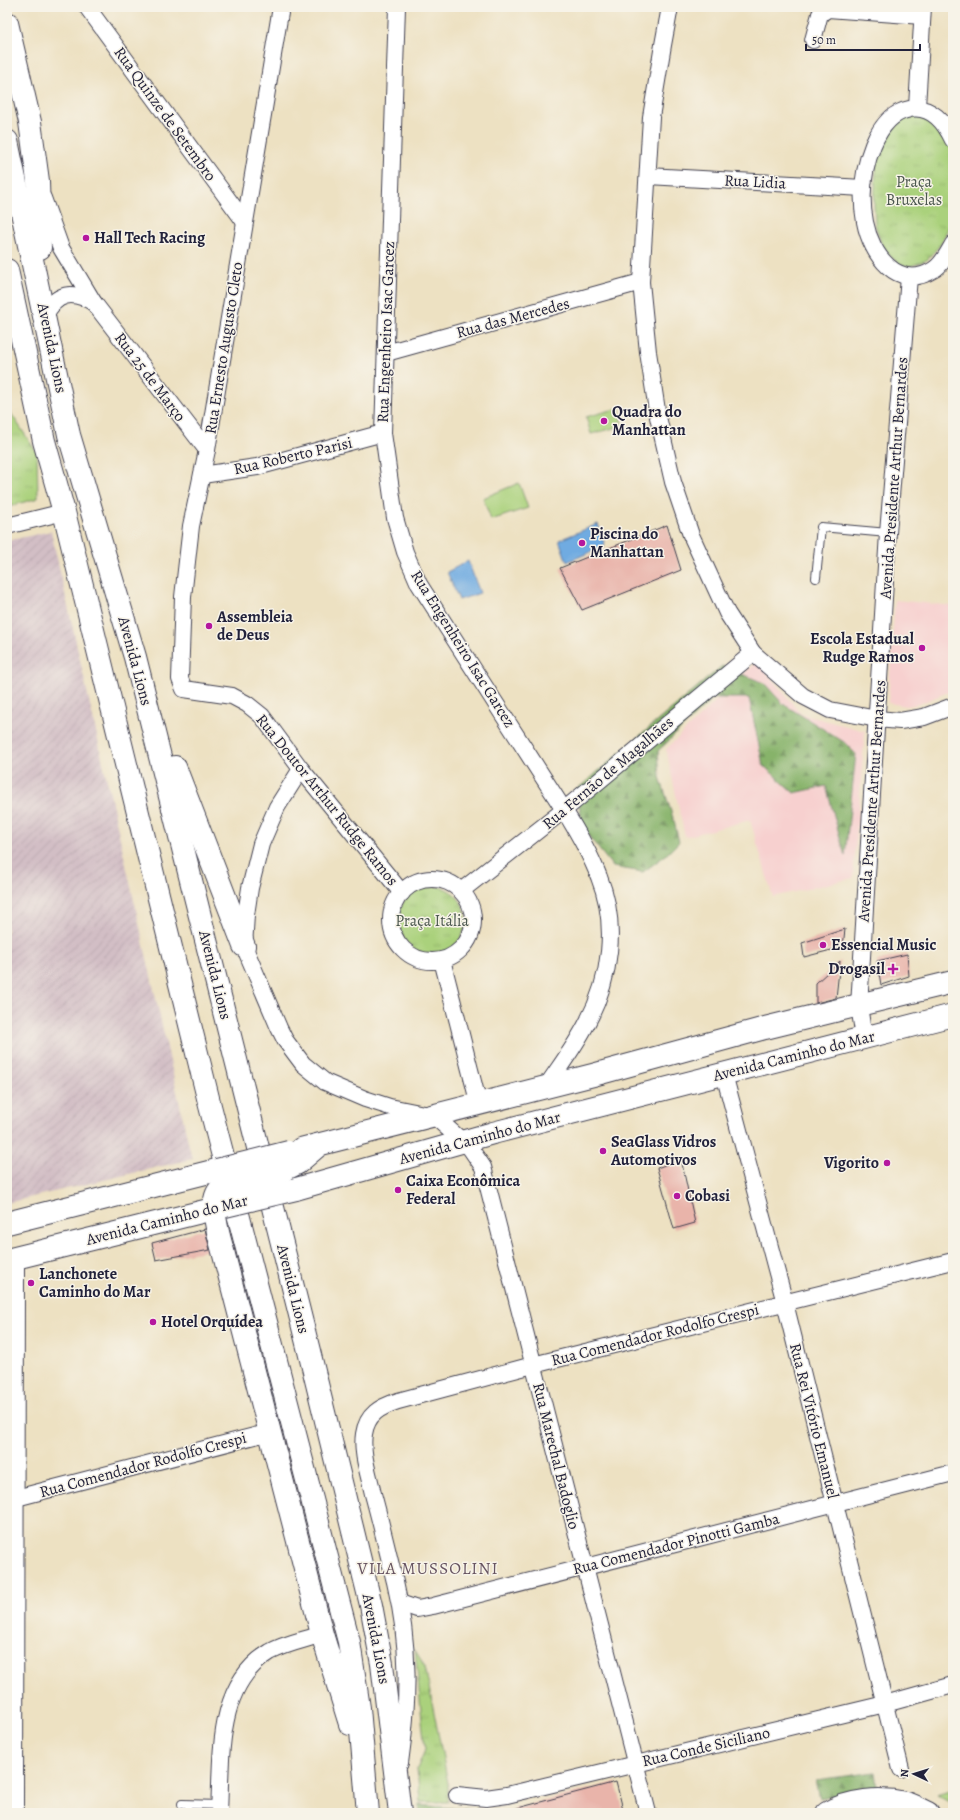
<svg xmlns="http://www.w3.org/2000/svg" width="960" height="1820" font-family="Alegreya,serif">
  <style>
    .built { fill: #f7d0cf }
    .industrial { fill: url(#industrial-furrows) }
    .grass { fill: url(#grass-tufts); stroke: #667a5b }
    .forest { fill: url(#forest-firs); stroke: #546a53 }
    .garden { fill: #aad17b; stroke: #667a5b }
    .water { fill: #70abe1; stroke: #49668e }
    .building { fill: #e9b4aa }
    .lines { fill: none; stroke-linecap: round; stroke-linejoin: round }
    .lane-casing { stroke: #403f4f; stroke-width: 10 }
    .street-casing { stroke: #403f4f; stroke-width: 18 }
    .secondary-casing { stroke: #403f4f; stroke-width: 24 }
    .highway-casing { stroke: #403f4f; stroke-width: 24 }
    .lane { stroke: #fff; stroke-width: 8 }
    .street { stroke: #fff; stroke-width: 16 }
    .secondary { stroke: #fff; stroke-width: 22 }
    .highway { stroke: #fff; stroke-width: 22 }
    .secondary-bridge-casing { stroke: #403f4f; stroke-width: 24; stroke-linecap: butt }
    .highway-bridge-casing { stroke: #403f4f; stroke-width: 24; stroke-linecap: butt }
    .secondary-bridge { stroke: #fff; stroke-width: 22 }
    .highway-bridge { stroke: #fff; stroke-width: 22 }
    .poi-dot { fill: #b5179e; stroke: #f7f3e8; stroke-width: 1.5 }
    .labels { text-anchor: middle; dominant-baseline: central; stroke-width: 3; stroke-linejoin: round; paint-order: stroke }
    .street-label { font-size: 16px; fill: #22223b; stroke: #f7f3e8 }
    .park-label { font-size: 16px; fill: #4b574e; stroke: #f7f3e8 }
    .poi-label { font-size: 16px; font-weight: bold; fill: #22223b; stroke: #f7f3e8; text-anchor: start }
    .neighbourhood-label { font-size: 17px; letter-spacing: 1px; fill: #685562; stroke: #f7f3e8 }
  </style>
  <defs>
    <pattern id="industrial-furrows" width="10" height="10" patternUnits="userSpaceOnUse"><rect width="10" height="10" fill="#d2bec5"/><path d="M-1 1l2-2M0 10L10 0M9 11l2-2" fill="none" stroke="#b4a3aa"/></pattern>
    <pattern id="grass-tufts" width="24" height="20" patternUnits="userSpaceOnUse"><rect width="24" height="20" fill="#aad17b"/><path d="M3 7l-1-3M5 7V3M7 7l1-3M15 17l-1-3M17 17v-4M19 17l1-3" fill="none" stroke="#92b36b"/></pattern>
    <pattern id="forest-firs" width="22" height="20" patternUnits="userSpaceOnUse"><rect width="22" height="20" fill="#87b36b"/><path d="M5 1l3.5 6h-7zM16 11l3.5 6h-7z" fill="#6e9159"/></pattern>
  </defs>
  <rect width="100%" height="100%" fill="#f7f3e8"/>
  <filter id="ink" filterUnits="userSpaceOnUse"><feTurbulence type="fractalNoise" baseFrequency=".025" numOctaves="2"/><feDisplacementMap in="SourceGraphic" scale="8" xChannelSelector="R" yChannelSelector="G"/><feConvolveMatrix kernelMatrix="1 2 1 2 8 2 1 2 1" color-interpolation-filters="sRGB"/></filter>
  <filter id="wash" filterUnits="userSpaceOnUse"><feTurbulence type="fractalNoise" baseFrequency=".012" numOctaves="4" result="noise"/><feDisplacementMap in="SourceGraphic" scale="16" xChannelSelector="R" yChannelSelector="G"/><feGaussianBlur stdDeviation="0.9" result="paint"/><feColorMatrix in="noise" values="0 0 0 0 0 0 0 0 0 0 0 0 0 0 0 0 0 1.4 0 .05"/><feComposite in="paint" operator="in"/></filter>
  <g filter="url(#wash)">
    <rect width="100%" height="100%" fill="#ede1c2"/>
    <!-- built -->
    <g class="built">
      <path d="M895,600L953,606V690L919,704L907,706L888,703Z"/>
      <path d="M757,661L801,714L865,731L853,878L773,897L750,820L685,837L666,749Z"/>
    </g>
    <!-- industrial -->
    <path class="industrial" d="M51,531L192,1159L7,1203V541Z"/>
    <!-- grass -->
    <g class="grass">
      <path d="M925,113L950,143L953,154V217L941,244L927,260L911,266L901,265L891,257L881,243L875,224L874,204L877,154L893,121Z"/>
      <path d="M7,407L37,453L38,498L7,507Z"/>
      <circle cx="432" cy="920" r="34"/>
      <path d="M415,1650L425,1667L448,1783V1802H420L417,1769L425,1750Z"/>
      <path d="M953,1789V1803L936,1794Z"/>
    </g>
    <!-- forest -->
    <g class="forest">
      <path d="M722,666L764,683L783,704L844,742L856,754L845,856L826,786L794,793L763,765L749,698H713L658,751L660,777L674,821L679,842L666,855L643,872L613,867L584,830L576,790Z"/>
      <path d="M875,1772L877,1787L820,1798L816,1780Z"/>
      <path d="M419,1805L489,1811V1813H420Z"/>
    </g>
    <!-- garden -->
    <g class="garden">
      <path d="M619,408L622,426L591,434L586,417Z"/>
      <path d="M519,483L528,508L491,520L483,498Z"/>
    </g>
    <!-- water -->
    <g class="water">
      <path d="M598,524L605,546L567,562L559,540Z"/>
      <path d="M468,561L480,593L459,600L447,572Z"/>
    </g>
    <g id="blocks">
      <!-- building -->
      <g class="building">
        <path d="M667,525L681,570L582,610L560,568Z"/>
        <path d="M845,929L843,947L804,957L802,943Z"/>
        <path d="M907,954L909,976L881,985L877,961Z"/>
        <path d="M840,961L836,998L816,1003V983Z"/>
        <path d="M681,1159L695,1223L674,1229L657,1168Z"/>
        <path d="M205,1229L210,1250L156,1260L152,1243Z"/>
        <path d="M616,1782L624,1813H515L514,1809Z"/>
      </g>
    </g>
  </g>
  <g filter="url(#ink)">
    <use href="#blocks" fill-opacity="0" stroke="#403f4f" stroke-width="1"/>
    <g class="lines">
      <defs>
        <g id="lane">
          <path d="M816,578L821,527L888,533"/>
          <path d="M182,1804L220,1805"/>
        </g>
        <g id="street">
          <path d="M87,7L244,221"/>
          <path d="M281,7L207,450L191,526L183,597L180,679L184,689L232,696L247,704L262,716L301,769L402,893"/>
          <path d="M397,7L383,433L395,518L405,552L419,584L564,810C577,831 590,853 599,877C618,924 611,978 587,1023C576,1045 560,1066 546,1087"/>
          <path d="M670,7L663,45L651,117L641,282L648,352L658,417L673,482L691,535L727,613L753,653L803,696L830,710L877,719L900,721L924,717L953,706"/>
          <path d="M813,40L820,14L828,9L922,16"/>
          <path d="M917,107L923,7"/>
          <path d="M953,140C945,123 931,105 910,109C892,112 880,128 873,145C863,170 860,196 865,222C871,254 898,292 933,270C942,265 948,253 953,244"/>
          <path d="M648,176L863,188"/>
          <path d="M43,198L61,248L94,303L207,450"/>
          <path d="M45,316C56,292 73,290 94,303"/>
          <path d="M386,353L641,282"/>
          <path d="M202,475L257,467L383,433"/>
          <path d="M7,526L64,512"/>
          <path d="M301,769L277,807L261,844L250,888L246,915L244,946L279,1028L285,1040L303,1064L325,1082L365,1099L390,1107L434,1116L470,1148L483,1167L648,1813"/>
          <circle cx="432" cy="920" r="41"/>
          <path d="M461,891L564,810L753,653"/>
          <path d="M442,960L479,1105"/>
          <path d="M864,1038L859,1006L888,533L909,277"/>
          <path d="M724,1074L785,1303L901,1769"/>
          <path d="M16,1498L270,1432"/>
          <path d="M400,1603L417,1609L433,1606L953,1473"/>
          <path d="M400,1763C409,1700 410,1645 395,1582C388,1553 381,1523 373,1494C369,1475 361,1453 364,1434C367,1414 380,1407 398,1401L533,1365L953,1261"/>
          <path d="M457,1795L486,1798L507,1795L885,1704L953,1685"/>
          <path d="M15,1813L16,1258"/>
          <path d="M219,1813C222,1758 215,1685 270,1652C286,1643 305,1640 322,1634"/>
        </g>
        <g id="secondary">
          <path d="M301,1149L593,1075L765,1028L953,982"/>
          <path d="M296,1189L493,1133L953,1015"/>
          <path d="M7,1223L217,1170"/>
          <path d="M7,1260L225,1206"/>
        </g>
        <g id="highway">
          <path d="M7,23L30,122L38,181L40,248"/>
          <path d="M7,141L69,435L135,657L309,1351L371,1605L382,1664L400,1813"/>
          <path d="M7,270L44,441L64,512L210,1106L349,1642L359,1708L368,1813"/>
          <path d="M175,767L244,946"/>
          <path d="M284,1170L298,1163L319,1145"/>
          <path d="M223,1187C205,1198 220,1238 224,1255L322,1634L350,1724"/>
          <path d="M827,1813C849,1800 880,1797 905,1803C913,1805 921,1810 928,1813"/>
        </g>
      </defs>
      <!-- lane casing -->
      <use href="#lane" class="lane-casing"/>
      <!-- street casing -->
      <use href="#street" class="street-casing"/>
      <!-- secondary casing -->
      <use href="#secondary" class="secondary-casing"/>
      <!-- highway casing -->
      <use href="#highway" class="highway-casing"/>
      <!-- lane -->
      <use href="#lane" class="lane"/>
      <!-- street -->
      <use href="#street" class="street"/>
      <!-- secondary -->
      <use href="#secondary" class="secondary"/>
      <!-- highway -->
      <use href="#highway" class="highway"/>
      <defs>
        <g id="secondary-bridge">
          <path d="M217,1170L289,1152"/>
          <path d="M225,1206L296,1189"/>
        </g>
        <path id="highway-bridge" d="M223,1187L284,1170"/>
      </defs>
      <!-- secondary-bridge casing -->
      <use href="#secondary-bridge" class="secondary-bridge-casing"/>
      <!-- highway-bridge casing -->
      <use href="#highway-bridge" class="highway-bridge-casing"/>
      <!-- secondary-bridge -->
      <use href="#secondary-bridge" class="secondary-bridge"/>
      <!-- highway-bridge -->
      <use href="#highway-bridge" class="highway-bridge"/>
    </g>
  </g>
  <!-- markers -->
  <g class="poi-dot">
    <circle cx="86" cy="238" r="4"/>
    <circle cx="604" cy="421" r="4"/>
    <circle cx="582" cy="543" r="4"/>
    <circle cx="209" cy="626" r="4"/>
    <circle cx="922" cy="648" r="4"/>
    <circle cx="823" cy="945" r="4"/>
    <path d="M891 963h4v4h4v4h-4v4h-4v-4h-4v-4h4z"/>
    <circle cx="603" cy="1151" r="4"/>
    <circle cx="887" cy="1163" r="4"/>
    <circle cx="398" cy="1190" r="4"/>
    <circle cx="677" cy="1196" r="4"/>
    <circle cx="31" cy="1283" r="4"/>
    <circle cx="153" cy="1322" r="4"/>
  </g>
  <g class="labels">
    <!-- street labels -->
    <g class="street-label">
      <text transform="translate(165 114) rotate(54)">Rua Quinze de Setembro</text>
      <text transform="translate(755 182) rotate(3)">Rua Lidia</text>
      <text transform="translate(513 318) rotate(-15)">Rua das Mercedes</text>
      <text transform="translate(386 332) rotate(-88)">Rua Engenheiro Isac Garcez</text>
      <text transform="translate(52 348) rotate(78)">Avenida Lions</text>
      <text transform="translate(224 348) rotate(-81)">Rua Ernesto Augusto Cleto</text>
      <text transform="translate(150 377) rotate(53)">Rua 25 de Março</text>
      <text transform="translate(293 456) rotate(-13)">Rua Roberto Parisi</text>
      <text transform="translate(894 478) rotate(-86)">Avenida Presidente Arthur Bernardes</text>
      <text transform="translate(463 649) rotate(58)">Rua Engenheiro Isac Garcez</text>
      <text transform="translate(135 661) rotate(75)">Avenida Lions</text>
      <text transform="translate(608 773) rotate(-40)">Rua Fernão de Magalhães</text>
      <text transform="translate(327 800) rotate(51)">Rua Doutor Arthur Rudge Ramos</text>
      <text transform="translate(872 801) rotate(-86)">Avenida Presidente Arthur Bernardes</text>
      <text transform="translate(215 975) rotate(76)">Avenida Lions</text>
      <text transform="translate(794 1056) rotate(-14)">Avenida Caminho do Mar</text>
      <text transform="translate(480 1138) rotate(-15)">Avenida Caminho do Mar</text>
      <text transform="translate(167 1220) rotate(-14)">Avenida Caminho do Mar</text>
      <text transform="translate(293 1289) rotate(76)">Avenida Lions</text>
      <text transform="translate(655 1335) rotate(-14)">Rua Comendador Rodolfo Crespi</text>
      <text transform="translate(814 1421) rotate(76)">Rua Rei Vitório Emanuel</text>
      <text transform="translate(556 1456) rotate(76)">Rua Marechal Badoglio</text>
      <text transform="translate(143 1465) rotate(-15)">Rua Comendador Rodolfo Crespi</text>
      <text transform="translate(676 1544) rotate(-14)">Rua Comendador Pinotti Gamba</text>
      <text transform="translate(376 1639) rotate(79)">Avenida Lions</text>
      <text transform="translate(706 1747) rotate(-13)">Rua Conde Siciliano</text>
    </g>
    <!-- park labels -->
    <g class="park-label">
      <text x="914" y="182">Praça<tspan x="914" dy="18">Bruxelas</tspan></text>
      <text x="432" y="921">Praça Itália</text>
    </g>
    <!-- poi labels -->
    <g class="poi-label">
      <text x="94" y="238">Hall Tech Racing</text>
      <text x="612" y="412">Quadra do<tspan x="612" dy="18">Manhattan</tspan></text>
      <text x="590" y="534">Piscina do<tspan x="590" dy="18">Manhattan</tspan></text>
      <text x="217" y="617">Assembleia<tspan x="217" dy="18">de Deus</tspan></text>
      <text x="914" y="639" text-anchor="end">Escola Estadual<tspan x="914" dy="18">Rudge Ramos</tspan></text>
      <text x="831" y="945">Essencial Music</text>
      <text x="885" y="969" text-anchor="end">Drogasil</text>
      <text x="611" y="1142">SeaGlass Vidros<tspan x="611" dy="18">Automotivos</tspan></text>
      <text x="879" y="1163" text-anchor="end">Vigorito</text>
      <text x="406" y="1181">Caixa Econômica<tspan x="406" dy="18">Federal</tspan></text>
      <text x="685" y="1196">Cobasi</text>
      <text x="39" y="1274">Lanchonete<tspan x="39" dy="18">Caminho do Mar</tspan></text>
      <text x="161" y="1322">Hotel Orquídea</text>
    </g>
    <!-- neighbourhood labels -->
    <g class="neighbourhood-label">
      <text x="428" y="1568">VILA MUSSOLINI</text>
    </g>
  </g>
  <!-- margin -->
  <rect width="960" height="1820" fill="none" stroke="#f7f3e8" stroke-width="24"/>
  <!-- north arrow -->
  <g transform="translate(914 1774) rotate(274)" stroke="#f7f3e8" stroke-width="3" paint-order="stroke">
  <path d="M0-3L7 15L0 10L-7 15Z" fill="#22223b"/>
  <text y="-6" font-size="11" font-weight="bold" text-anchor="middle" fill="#22223b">N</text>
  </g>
  <!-- scale -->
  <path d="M806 44v6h114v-6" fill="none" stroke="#22223b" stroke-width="2"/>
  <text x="812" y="44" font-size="12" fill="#22223b" stroke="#f7f3e8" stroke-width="3" paint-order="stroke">50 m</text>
</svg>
